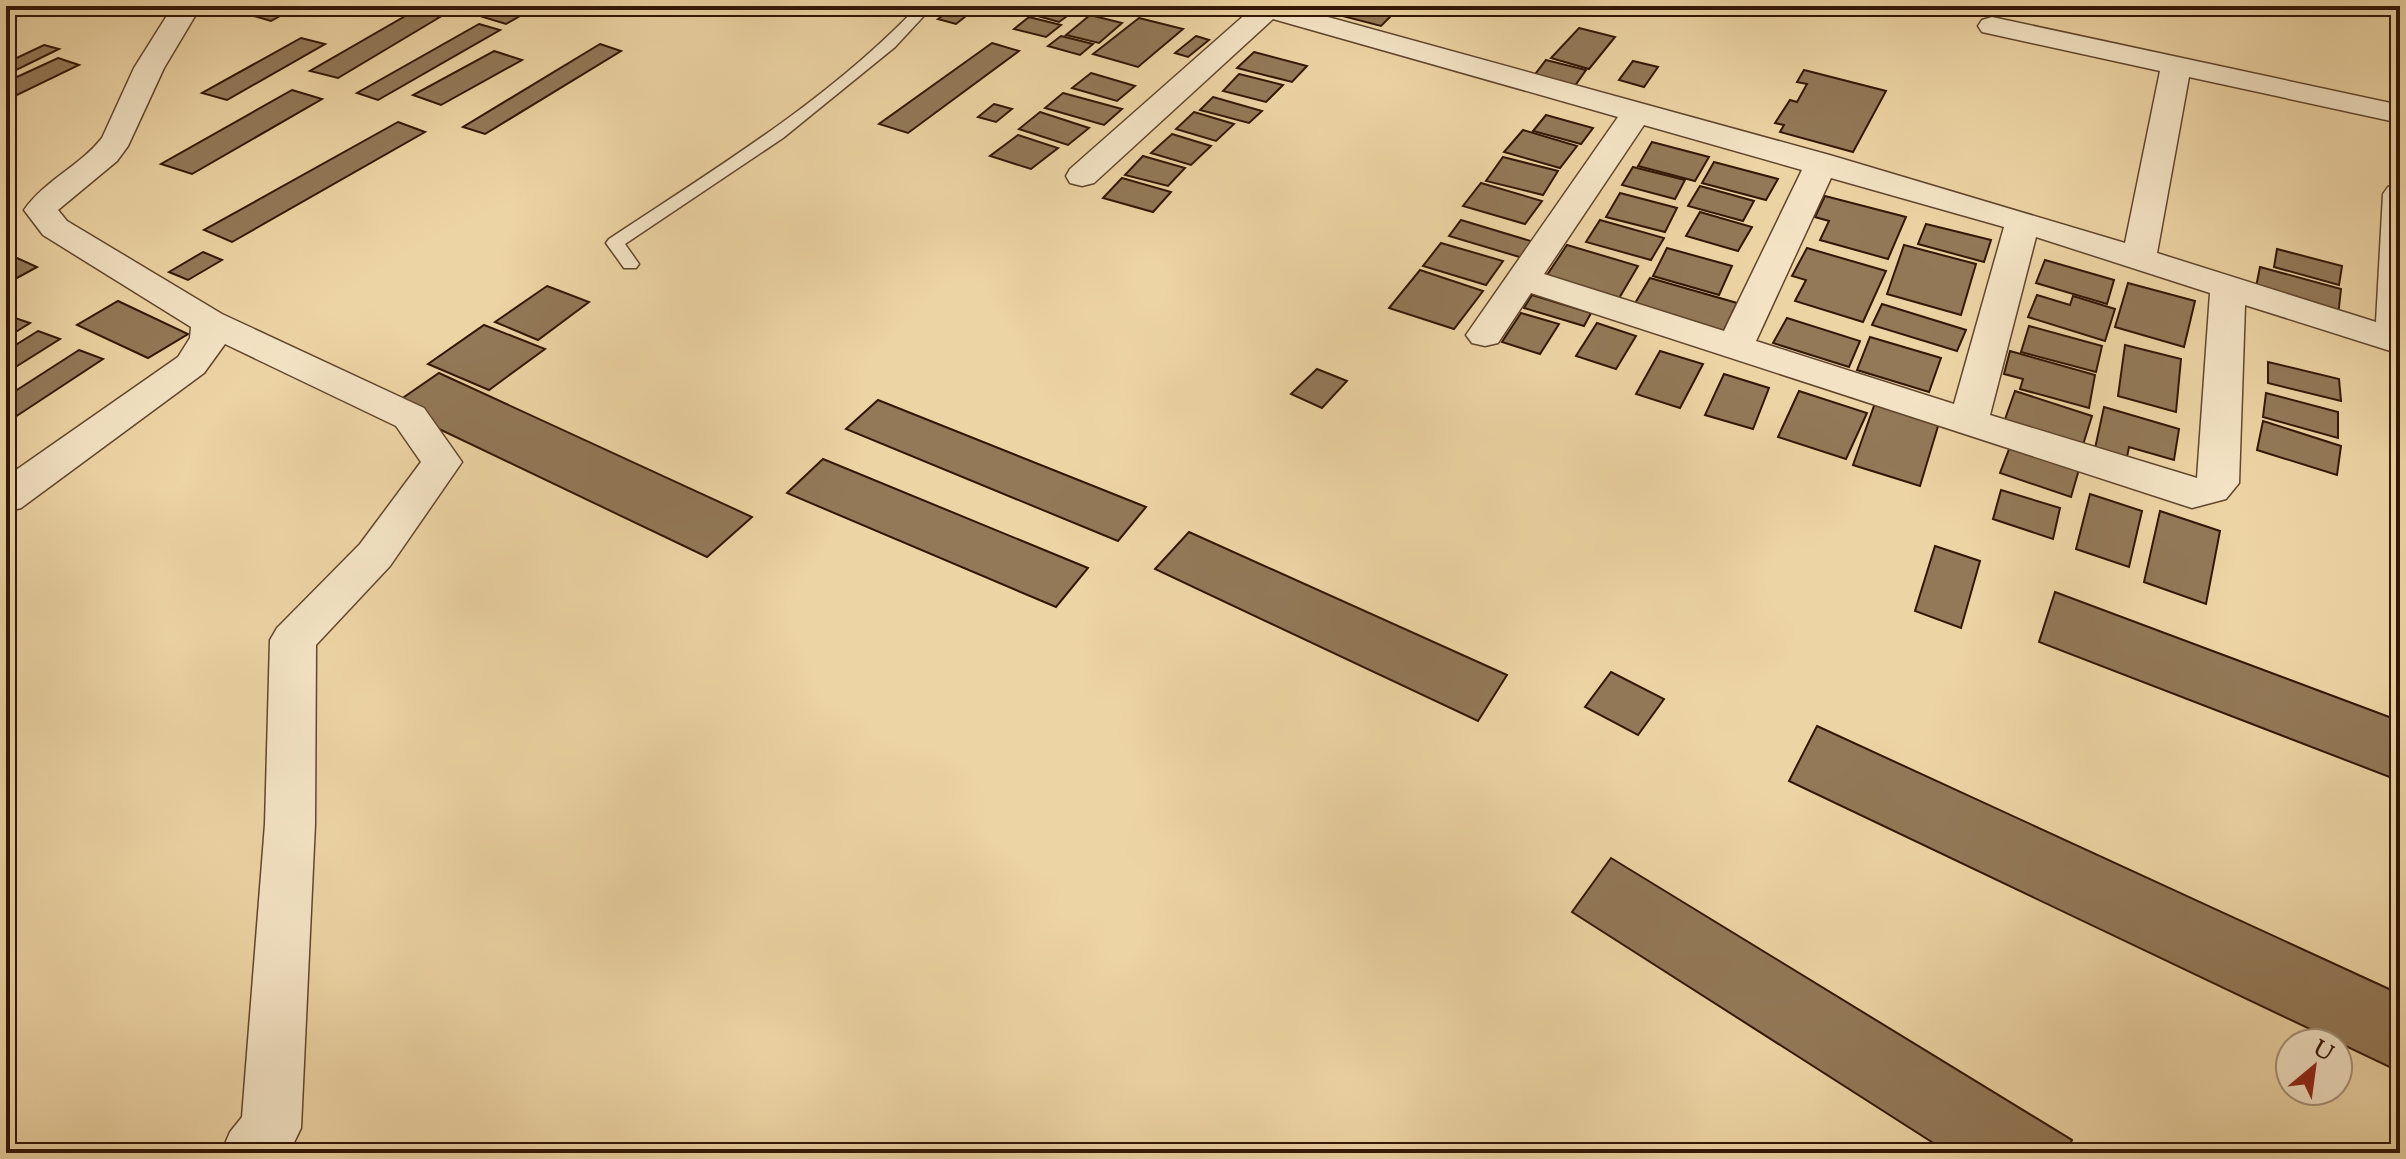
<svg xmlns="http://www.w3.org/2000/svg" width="2406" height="1159" font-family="'Sorts Mill Goudy',serif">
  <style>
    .building { fill: #937958; stroke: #321705; stroke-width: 2 }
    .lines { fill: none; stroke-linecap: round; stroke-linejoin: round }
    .service-casing { stroke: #61462d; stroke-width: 3 }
    .minor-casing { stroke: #61462d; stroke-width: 3 }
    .service { fill: #f3e3c4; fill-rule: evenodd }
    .minor { fill: #f3e3c4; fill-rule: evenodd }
  </style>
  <rect width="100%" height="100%" fill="#edd4a4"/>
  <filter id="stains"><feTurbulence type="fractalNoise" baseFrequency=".0025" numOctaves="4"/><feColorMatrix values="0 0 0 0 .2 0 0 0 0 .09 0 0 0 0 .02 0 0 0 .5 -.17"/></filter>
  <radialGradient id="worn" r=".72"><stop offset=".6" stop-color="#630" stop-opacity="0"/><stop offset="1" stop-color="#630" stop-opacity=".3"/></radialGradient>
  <!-- building -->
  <g class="building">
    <path d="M262,6H298L271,21L247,14Z"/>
    <path d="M502,6H521L532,9L506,24L483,17Z"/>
    <path d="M1037,6H1081L1059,22L1027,13Z"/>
    <path d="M1338,6H1401L1381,26L1331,13Z"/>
    <path d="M414,11L440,17L338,78L310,71Z"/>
    <path d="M948,12L966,16L956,24L938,19Z"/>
    <path d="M1090,15L1122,23L1099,43L1066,35Z"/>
    <path d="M1029,17L1061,25L1046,37L1014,29Z"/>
    <path d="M1139,18L1183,29L1138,67L1093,54Z"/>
    <path d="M479,24L500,30L378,100L357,93Z"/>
    <path d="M1579,28L1615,37L1589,69L1551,58Z"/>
    <path d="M1061,36L1093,44L1080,55L1048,46Z"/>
    <path d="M1196,36L1209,40L1188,57L1175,53Z"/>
    <path d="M301,38L325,44L227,100L202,93Z"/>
    <path d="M992,43L1019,51L908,133L879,124Z"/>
    <path d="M600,44L621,51L485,134L463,127Z"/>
    <path d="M44,45L59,49L6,75V63Z"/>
    <path d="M494,51L522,60L441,105L413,95Z"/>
    <path d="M1254,52L1307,66L1292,82L1237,68Z"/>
    <path d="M58,58L79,65L17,95L6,91V82Z"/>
    <path d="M1546,60L1586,70L1574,87L1533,77Z"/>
    <path d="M1633,61L1658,67L1644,87L1619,80Z"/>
    <path d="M1804,70L1886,91L1853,152L1780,132L1784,125L1775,123L1790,100L1797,102L1807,84L1797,82Z"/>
    <path d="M1091,73L1135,86L1117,101L1072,88Z"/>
    <path d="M1239,74L1283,85L1266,102L1223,91Z"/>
    <path d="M292,90L322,99L192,174L161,164Z"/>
    <path d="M1063,93L1122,109L1104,125L1045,108Z"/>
    <path d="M1213,97L1262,111L1249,123L1200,110Z"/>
    <path d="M994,104L1012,109L996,122L978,117Z"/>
    <path d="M1040,112L1089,128L1068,145L1019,129Z"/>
    <path d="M1194,112L1234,124L1216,141L1176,129Z"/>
    <path d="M1546,115L1593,128L1581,144L1533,131Z"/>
    <path d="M398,122L425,132L232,242L204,230Z"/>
    <path d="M1523,130L1577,146L1560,168L1504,152Z"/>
    <path d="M1172,134L1211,146L1191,165L1151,153Z"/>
    <path d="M1018,135L1058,148L1031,169L990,156Z"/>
    <path d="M1652,142L1709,157L1695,181L1638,166Z"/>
    <path d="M1143,156L1185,168L1168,186L1125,175Z"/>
    <path d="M1503,157L1558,171L1543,195L1486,181Z"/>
    <path d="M1714,162L1778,179L1766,200L1702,183Z"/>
    <path d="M1633,167L1685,180L1675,199L1622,185Z"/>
    <path d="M1122,178L1171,192L1153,212L1103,198Z"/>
    <path d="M1481,183L1542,201L1525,224L1463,206Z"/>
    <path d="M1700,186L1754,201L1743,221L1688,206Z"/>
    <path d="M1620,193L1677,208L1665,232L1606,217Z"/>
    <path d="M1825,196L1906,217L1888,259L1820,240L1829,221L1815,217Z"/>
    <path d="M1700,212L1752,227L1738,251L1686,236Z"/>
    <path d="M1461,220L1534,242L1523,258L1449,236Z"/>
    <path d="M1600,220L1664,238L1651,260L1586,242Z"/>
    <path d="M1926,224L1991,240L1984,262L1918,244Z"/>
    <path d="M1441,243L1503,261L1486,285L1423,266Z"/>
    <path d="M1567,245L1638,266L1618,300L1545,278Z"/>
    <path d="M1904,245L1976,264L1961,315L1887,294Z"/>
    <path d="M1667,248L1732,266L1719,295L1653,276Z"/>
    <path d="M1807,248L1886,271L1863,322L1795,301L1806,280L1792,276Z"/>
    <path d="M2277,249L2342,266L2339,285L2274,267Z"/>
    <path d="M203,252L222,260L188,280L169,272Z"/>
    <path d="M6,253L37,267L6,284Z"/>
    <path d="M2045,260L2114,280L2107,304L2036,283Z"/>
    <path d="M2260,267L2341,289L2338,316L2255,292Z"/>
    <path d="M1420,270L1483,291L1454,329L1389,308Z"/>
    <path d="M1650,278L1737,303L1723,332L1634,305Z"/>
    <path d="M2128,283L2195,301L2184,347L2115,327Z"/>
    <path d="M547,286L589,302L538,340L495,322Z"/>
    <path d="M1532,295L1591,313L1584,326L1524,308Z"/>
    <path d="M2037,295L2070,305L2073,296L2115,309L2105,341L2028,317Z"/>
    <path d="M118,301L188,334L148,358L77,325Z"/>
    <path d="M1882,304L1966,330L1957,351L1872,325Z"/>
    <path d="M1521,313L1559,324L1540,354L1502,342Z"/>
    <path d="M6,315L30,323L6,338Z"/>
    <path d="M1787,318L1860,341L1849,367L1773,343Z"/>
    <path d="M1597,323L1636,336L1616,369L1576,356Z"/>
    <path d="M484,325L545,349L489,390L428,364Z"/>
    <path d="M2029,326L2102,346L2096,372L2021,352Z"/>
    <path d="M38,331L60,339L6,373V351Z"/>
    <path d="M1870,337L1941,358L1929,392L1857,370Z"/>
    <path d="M2125,345L2181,359L2176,412L2118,396Z"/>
    <path d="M79,350L103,359L6,423V397Z"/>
    <path d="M1660,351L1703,364L1680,408L1636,394Z"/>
    <path d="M2010,351L2095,375L2089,408L2020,389L2023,379L2004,374Z"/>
    <path d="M2268,362L2339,379L2341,401L2268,383Z"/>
    <path d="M1317,369L1347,381L1322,408L1291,394Z"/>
    <path d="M439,373L752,517L707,557L391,406Z"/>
    <path d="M1724,374L1769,388L1753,429L1705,415Z"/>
    <path d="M1799,391L1867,413L1846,459L1778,437Z"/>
    <path d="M2015,391L2092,416L2082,448L2004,422Z"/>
    <path d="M2266,393L2338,412V438L2263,417Z"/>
    <path d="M878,400L1146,507L1118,541L846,429Z"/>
    <path d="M1875,403L1939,423L1920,486L1853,465Z"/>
    <path d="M2104,407L2179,429L2174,460L2129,447L2126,462L2094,453Z"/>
    <path d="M2263,421L2341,446L2337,475L2257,450Z"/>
    <path d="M2011,444L2080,466L2071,497L2000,473Z"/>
    <path d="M823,459L1088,568L1056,607L787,493Z"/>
    <path d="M2001,490L2060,508L2053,539L1993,519Z"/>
    <path d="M2090,494L2142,511L2129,567L2076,549Z"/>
    <path d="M2160,511L2220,531L2206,604L2144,582Z"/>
    <path d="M1189,532L1507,675L1478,721L1155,569Z"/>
    <path d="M1935,546L1980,561L1961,628L1915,611Z"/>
    <path d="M2055,592L2400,721V781L2039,642Z"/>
    <path d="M1611,672L1664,699L1638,735L1585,707Z"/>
    <path d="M1817,726L2400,994V1072L1789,781Z"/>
    <path d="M1611,858L2072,1140L2066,1153H1949L1572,912Z"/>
  </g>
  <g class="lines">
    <defs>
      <path id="service" d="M918,6H933L895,47L783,138L625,244L639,264L636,268H624L606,243L609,239C716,168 829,100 918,6Z"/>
      <g id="minor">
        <path d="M173,6H201L164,68L128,146L117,161L58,210L67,221L222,314L424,408L462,462L390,566L316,645L315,824L301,1128L289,1153H221L230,1132L242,1117L265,824L270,640L277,628L360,544L421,462L396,426L225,344L204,373L21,508L6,512V477L178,357L190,338L191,327L43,235L24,210C45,180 80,166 102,138L134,68Z"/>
        <path d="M1243,6H1288L1833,156L2125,243L2160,71L1982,32L1978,26L1982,20L1992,17L2400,105V123L2189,77L2157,253L2376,322L2383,194L2388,187L2400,184V354L2245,305L2239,483L2226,499L2192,508L1531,293L1498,343L1485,346L1472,343L1466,335L1618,117L1273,19L1094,183L1082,186L1070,183L1066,176L1070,169L1248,12ZM1644,125L1802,170L1724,331L1544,274ZM1831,178L2004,227L1954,404L1756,341ZM2036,237L2210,293L2197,478L1990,415Z"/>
      </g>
    </defs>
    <!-- service casing -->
    <use href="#service" class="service-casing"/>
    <!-- minor casing -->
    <use href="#minor" class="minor-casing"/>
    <!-- service -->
    <use href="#service" class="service"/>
    <!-- minor -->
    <use href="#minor" class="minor"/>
  </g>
  <!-- margin -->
  <rect width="2406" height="1159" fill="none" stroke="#edd4a4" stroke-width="32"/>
  <rect x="8" y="8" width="2390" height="1143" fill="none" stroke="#321705" stroke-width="4"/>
  <rect x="16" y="16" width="2374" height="1127" fill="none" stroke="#321705" stroke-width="2"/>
  <!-- north arrow -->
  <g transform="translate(2314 1067) rotate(29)"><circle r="38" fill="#f3e3c4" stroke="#a69178" stroke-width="2"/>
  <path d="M0-6L14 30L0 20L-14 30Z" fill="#8f2418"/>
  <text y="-12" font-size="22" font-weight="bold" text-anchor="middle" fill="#321705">U</text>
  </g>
  <rect width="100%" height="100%" filter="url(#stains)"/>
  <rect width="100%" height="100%" fill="url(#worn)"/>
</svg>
